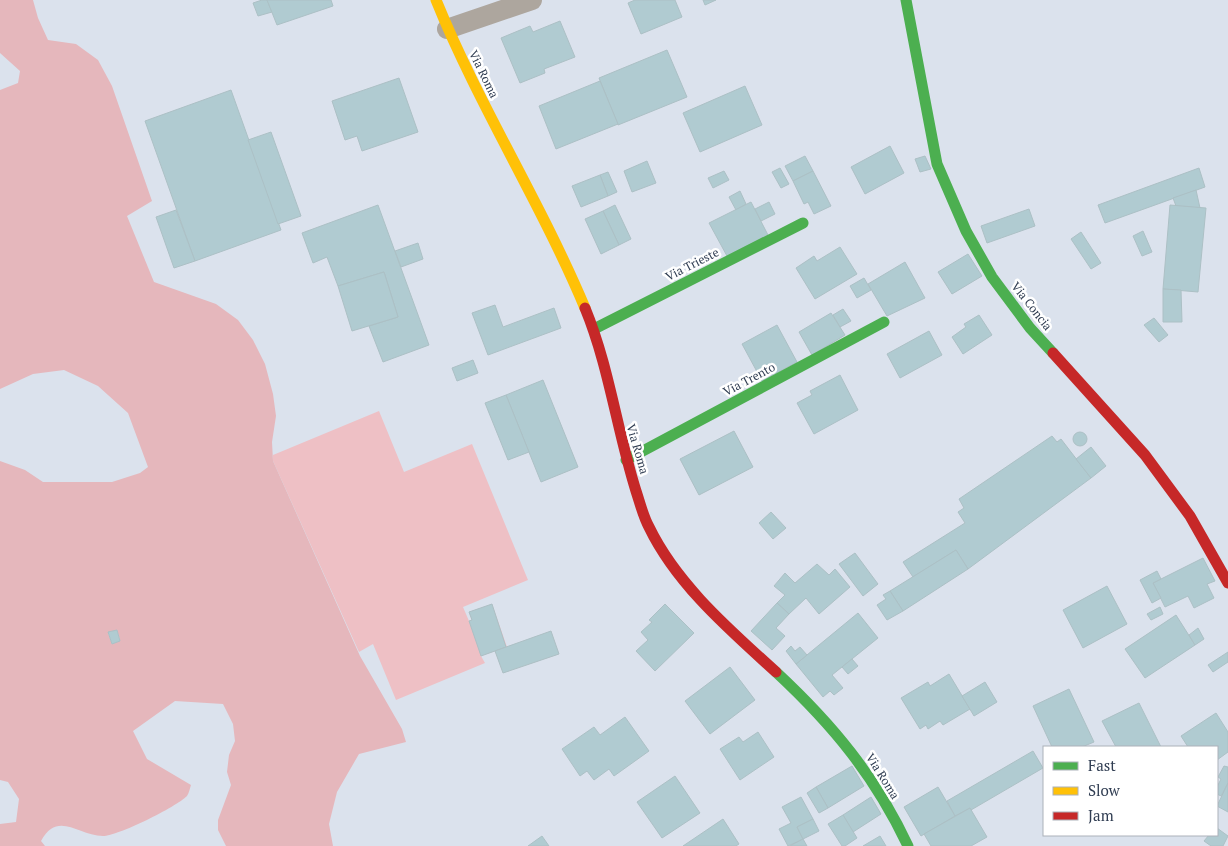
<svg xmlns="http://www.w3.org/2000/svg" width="1228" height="846" font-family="'PT Serif',serif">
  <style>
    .green { fill: #eec0c5 }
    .forest { fill: #e5b7bc; fill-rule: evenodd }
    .building { fill: #b0cbd1; stroke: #acc0c5 }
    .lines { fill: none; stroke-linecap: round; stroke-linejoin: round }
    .street { stroke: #ada69e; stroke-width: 20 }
    .fast { stroke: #4caf50; stroke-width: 11 }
    .slow { stroke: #ffc107; stroke-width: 11 }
    .jam { stroke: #c62828; stroke-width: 11 }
    .labels { text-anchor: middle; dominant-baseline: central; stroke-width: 5; stroke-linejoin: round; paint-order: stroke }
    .street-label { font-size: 12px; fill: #303d52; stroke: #fff }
  </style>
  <rect width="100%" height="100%" fill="#dbe2ed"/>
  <!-- green -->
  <path class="green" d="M379,411L404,472L472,444L528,580L463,607L469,621L472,620L469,612L492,604L507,647L551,631L559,654L503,673L495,651L481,656L485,663L396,700L373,644L359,652L273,461V455Z"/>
  <!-- forest -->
  <path class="forest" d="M0,0H33L38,18L48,40L76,44L98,60L112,86L152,201L127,216L154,282L216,304L238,320L253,340L265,364L273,394L276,416L272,442L273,461L360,656L402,729L406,742L359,754L337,792L329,824L333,846H226L218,830V820L231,785L227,772L229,755L235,741L233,724L223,704L175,701L133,731L147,759L191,785C190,788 189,793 187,796C176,807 118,836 103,836C78,836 58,810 41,841L45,846H0V824L16,822L19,799L8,782L0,780V461L25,470L43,482H112L140,473L148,467L128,413L98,386L64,370L33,374L0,389V90L18,83L20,71L0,53ZM117,630L120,640L112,644L108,633Z"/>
  <!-- building -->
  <g class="building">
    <path d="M262,0H267L272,12L258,16L253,3Z"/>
    <path d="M267,0H331L333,6L277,25Z"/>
    <path d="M635,0H675L682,17L641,34L628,3Z"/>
    <path d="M703,0H716L705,5Z"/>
    <path d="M560,21L575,57L544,69L545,73L520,83L501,38L530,26L533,32Z"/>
    <path d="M667,50L687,97L618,125L599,78Z"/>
    <path d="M399,78L418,132L362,151L357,136L345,140L332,101Z"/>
    <path d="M600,81L618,124L556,149L539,106Z"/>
    <path d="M745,86L762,125L700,152L683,113Z"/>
    <path d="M231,90L281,230L195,261L145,121Z"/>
    <path d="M271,132L301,216L278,224L248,140Z"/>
    <path d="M890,146L904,173L865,194L851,167Z"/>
    <path d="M805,156L813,171L793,181L785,166Z"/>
    <path d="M925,156L931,169L920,172L915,159Z"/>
    <path d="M647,161L656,183L632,192L624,171Z"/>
    <path d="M780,168L789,184L781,188L772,172Z"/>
    <path d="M1199,168L1205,187L1105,223L1098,205Z"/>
    <path d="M724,171L729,180L713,188L708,178Z"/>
    <path d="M813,171L831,206L814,214L808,202L804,204L793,181Z"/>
    <path d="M608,172L617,192L608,196L600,175Z"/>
    <path d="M600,175L608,196L581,207L572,186Z"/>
    <path d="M1196,190L1200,208L1176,206L1173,198Z"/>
    <path d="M740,191L746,204L736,210L729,197Z"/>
    <path d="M751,202L768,235L727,256L709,223Z"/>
    <path d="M769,202L775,214L761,221L755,209Z"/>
    <path d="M378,205L429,345L383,362L369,326L398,317L384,272L338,286L327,257L313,263L302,233Z"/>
    <path d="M615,205L631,239L619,245L603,211Z"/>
    <path d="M1170,205L1206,208L1198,292L1163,289Z"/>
    <path d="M1029,209L1035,226L987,243L981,226Z"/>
    <path d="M176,210L195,261L174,268L156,217Z"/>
    <path d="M603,211L619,245L601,254L585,219Z"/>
    <path d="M1143,231L1152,252L1142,256L1133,236Z"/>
    <path d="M1081,232L1101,263L1091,269L1071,239Z"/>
    <path d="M418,243L423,259L401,267L395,251Z"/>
    <path d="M840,247L857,274L815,299L796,268L814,256L817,261Z"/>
    <path d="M968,254L982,276L952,294L938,272Z"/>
    <path d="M905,262L925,298L887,316L868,284Z"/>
    <path d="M384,272L398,317L352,331L338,286Z"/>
    <path d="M864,278L871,290L857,298L850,286Z"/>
    <path d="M1163,289L1181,290L1182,322H1163Z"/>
    <path d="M495,305L503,327L554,308L561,328L488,355L472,313Z"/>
    <path d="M843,309L851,321L840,327L833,315Z"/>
    <path d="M831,313L845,335L812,355L799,332Z"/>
    <path d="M979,315L992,335L963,354L952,337L966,327L964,324Z"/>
    <path d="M1154,318L1168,335L1159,342L1144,325Z"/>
    <path d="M777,325L797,362L762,381L742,344Z"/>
    <path d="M929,331L942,355L900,378L887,354Z"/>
    <path d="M473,360L478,373L457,381L452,368Z"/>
    <path d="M840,375L858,410L814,434L797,403L812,395L810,391Z"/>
    <path d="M543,380L578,467L541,482L506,395Z"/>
    <path d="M506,395L529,452L508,460L485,403Z"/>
    <path d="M734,431L753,467L699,495L680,459Z"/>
    <circle cx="1080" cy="439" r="7"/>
    <path d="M1052,436L1057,442L1061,439L1091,478L968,569L956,550L913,577L903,562L965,523L958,512L964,508L959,499Z"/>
    <path d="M1091,447L1106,466L1091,478L1076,459Z"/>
    <path d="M771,512L786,528L773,539L759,523Z"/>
    <path d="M956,550L968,569L903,611L890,591Z"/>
    <path d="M855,553L878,584L863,596L839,564Z"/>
    <path d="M1203,558L1215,581L1207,584L1214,598L1194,608L1188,596L1165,607L1153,583Z"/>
    <path d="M817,564L829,575L835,569L850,587L819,614L806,598L789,614L777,603L785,595L774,586L785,573L795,583Z"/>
    <path d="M1157,571L1161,579L1153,583L1161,598L1152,603L1140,580Z"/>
    <path d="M1107,586L1127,624L1083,648L1063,610Z"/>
    <path d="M890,591L903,611L887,620L877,605L886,599L883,595Z"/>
    <path d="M777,603L789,614L776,628L785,636L772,650L751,631Z"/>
    <path d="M492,604L506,647L481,656L469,621L472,620L469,612Z"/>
    <path d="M665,604L694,633L655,671L636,651L648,640L641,632L652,622L649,620Z"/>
    <path d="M1160,607L1163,614L1151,620L1147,614Z"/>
    <path d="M858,613L878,638L832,675L843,688L834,695L830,691L823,697L796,664Z"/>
    <path d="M1176,615L1195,645L1145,678L1125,649Z"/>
    <path d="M1198,628L1204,639L1195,645L1189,635Z"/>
    <path d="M117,630L120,641L112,644L108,632Z"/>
    <path d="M551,631L559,654L503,673L495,651Z"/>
    <path d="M791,646L795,651L800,647L807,655L796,664L786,651Z"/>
    <path d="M1228,652V662L1213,672L1208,665Z"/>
    <path d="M852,659L858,666L848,674L842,667Z"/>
    <path d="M730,667L755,700L710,734L685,701Z"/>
    <path d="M949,674L970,709L943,725L940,721L928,729L926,725L920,729L901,698L928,682L930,686Z"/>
    <path d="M985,682L997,702L974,716L962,696Z"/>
    <path d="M1069,689L1094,742L1082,747H1052L1033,706Z"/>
    <path d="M1139,703L1161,747H1116L1102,721Z"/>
    <path d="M1216,713L1228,732V752L1217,760V747H1188L1181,736Z"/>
    <path d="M625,717L649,751L614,776L609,769L594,780L587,771L580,776L562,749L594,727L600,735Z"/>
    <path d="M758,732L774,757L740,780L720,749L739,737L743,742Z"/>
    <path d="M1033,751L1043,768L971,810L970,808L955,816L947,801Z"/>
    <path d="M852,766L864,786L828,808L816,787Z"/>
    <path d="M1224,766L1228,767V783L1221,796L1217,794V787L1221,779L1218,777Z"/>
    <path d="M675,776L700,813L662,838L637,802Z"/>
    <path d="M1228,783V812L1217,806Z"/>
    <path d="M816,787L828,808L819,813L807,793Z"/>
    <path d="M938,787L955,816L921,836L904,807Z"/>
    <path d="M801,797L813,819L797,827L803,839L788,846L779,829L791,823L782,807Z"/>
    <path d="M871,797L881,814L853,832L843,815Z"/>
    <path d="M970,808L987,837L971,846H931L924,834Z"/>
    <path d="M843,815L857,838L845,846H842L828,824Z"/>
    <path d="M723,819L739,844L736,846H683Z"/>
    <path d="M813,819L819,831L803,839L797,827Z"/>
    <path d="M1217,828L1228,836L1223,846H1211L1204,841L1209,835H1217Z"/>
    <path d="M542,836L549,846H528Z"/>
    <path d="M880,836L886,846H863Z"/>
    <path d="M803,839L807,846H790Z"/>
  </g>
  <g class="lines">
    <!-- street -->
    <path class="street" d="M447,29L532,0"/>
    <!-- fast -->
    <g class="fast">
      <path d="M906,0L937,164L966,231L992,277L1030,328L1053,353"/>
      <path d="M594,329L803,223"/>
      <path d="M626,460L884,322"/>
      <path d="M776,672C833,725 875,776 908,846"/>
    </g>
    <!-- slow -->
    <path class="slow" d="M436,0C479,106 541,203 585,308"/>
    <!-- jam -->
    <g class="jam">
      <path d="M585,308C609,366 617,431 636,491C640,503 643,516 649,527C677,585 730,630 776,672"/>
      <path d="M1053,353L1145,455L1190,516L1228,583"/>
    </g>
  </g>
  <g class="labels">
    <!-- street labels -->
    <g class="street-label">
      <text transform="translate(484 74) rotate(64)">Via Roma</text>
      <text transform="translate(692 264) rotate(-27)">Via Trieste</text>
      <text transform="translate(1032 306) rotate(52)">Via Concia</text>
      <text transform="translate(749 379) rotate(-28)">Via Trento</text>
      <text transform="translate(638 449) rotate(74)">Via Roma</text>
      <text transform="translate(883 776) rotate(58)">Via Roma</text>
    </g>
  </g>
  <!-- legend -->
  <rect x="1043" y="746" width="175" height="90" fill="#ffffff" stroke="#acb1ba"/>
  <rect x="1053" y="762" width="25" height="8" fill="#4caf50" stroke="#acb1ba"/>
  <text x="1088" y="771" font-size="15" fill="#303d52">Fast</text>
  <rect x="1053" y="787" width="25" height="8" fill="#ffc107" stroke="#acb1ba"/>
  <text x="1088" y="796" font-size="15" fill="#303d52">Slow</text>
  <rect x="1053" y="812" width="25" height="8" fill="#c62828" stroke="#acb1ba"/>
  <text x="1088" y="821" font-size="15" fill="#303d52">Jam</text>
</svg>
